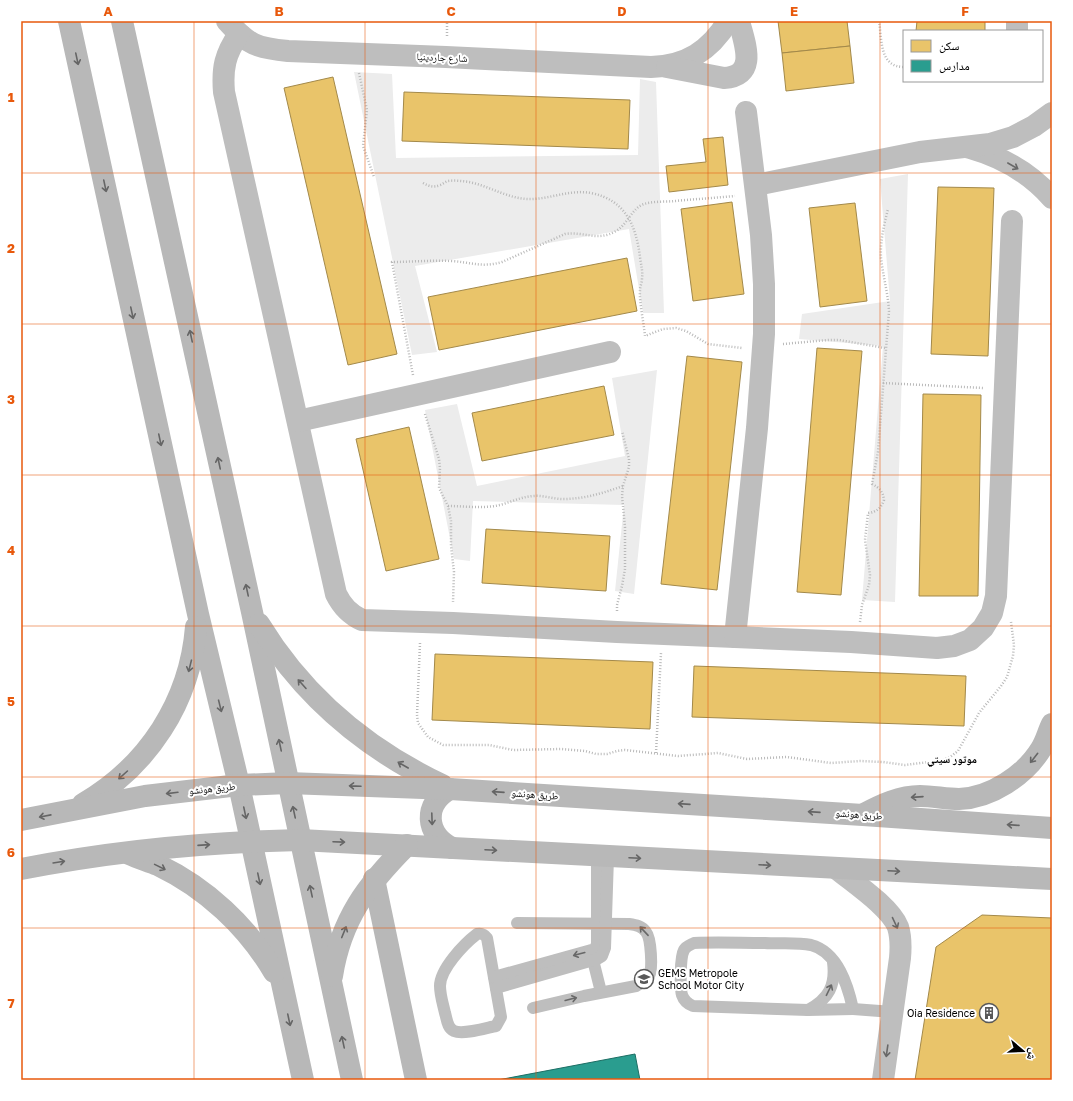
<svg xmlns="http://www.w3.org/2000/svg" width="1073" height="1101" font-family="'Golos Text','Noto Naskh Arabic',sans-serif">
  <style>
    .green { fill: #ececec }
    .homes { fill: #e9c46a; stroke: #a3894a }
    .schools { fill: #2a9d8f; stroke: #1d6e64 }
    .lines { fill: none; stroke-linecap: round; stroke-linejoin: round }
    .path { stroke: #b9b9b9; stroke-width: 2.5; stroke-dasharray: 1 2; stroke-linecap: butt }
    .lane { stroke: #bebebe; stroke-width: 12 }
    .street { stroke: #bebebe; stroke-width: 22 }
    .secondary { stroke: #b8b8b8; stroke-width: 22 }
    .oneway { stroke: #656565 }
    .oneway2 { stroke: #686868 }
    .grid { fill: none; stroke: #e8590c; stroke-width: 1; stroke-opacity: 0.55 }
    .labels { text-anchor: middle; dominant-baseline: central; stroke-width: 4; stroke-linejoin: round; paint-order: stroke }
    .street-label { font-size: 10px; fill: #000; stroke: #fff }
    .poi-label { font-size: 10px; fill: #000; stroke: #fff; text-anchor: start }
    .neighbourhood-label { font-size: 11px; font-weight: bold; fill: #000; stroke: #fff }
    .neatline { fill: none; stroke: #e8590c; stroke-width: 1.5 }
    .grid-label { font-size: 13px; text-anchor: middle; font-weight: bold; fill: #e8590c }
  </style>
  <rect width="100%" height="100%" fill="#fff"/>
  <!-- green -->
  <g class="green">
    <path d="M354,72L392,74L396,158L638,155L640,79L656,82L664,313H643L629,229L415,266L437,352L412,355Z"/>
    <path d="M908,174L895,602L862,600L883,346L799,339L802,314L890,301L880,179Z"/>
    <path d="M657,370L634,594L615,591L624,505L473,501L470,561L454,559L425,410L457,404L477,486L625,456L612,378Z"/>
  </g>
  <!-- homes -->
  <g class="homes">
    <path d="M778,21H847L850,46L782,53Z"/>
    <path d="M917,21H985V31H916Z"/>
    <path d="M850,46L854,83L786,91L782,53Z"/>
    <path d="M333,77L397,354L348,365L284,88Z"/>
    <path d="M404,92L630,100L628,149L402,141Z"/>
    <path d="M723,137L728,185L669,192L666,166L706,162L703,139Z"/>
    <path d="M938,187L994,188L988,356L931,354Z"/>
    <path d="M732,202L744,294L693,301L681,209Z"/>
    <path d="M855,203L867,301L820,307L809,208Z"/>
    <path d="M627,258L637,311L439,350L428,297Z"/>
    <path d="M817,348L862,351L841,595L797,592Z"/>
    <path d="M687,356L742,362L717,590L661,584Z"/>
    <path d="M604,386L614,435L482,461L472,413Z"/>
    <path d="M923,394L981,395L978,596H919Z"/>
    <path d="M409,427L439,559L386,571L356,439Z"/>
    <path d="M486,529L610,536L606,591L482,583Z"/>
    <path d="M435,654L653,662L650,729L432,720Z"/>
    <path d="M694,666L966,676L964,726L692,717Z"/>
    <path d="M982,915L1052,918V1080H915L936,947Z"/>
  </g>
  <!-- schools -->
  <path class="schools" d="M635,1054L640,1080H498Z"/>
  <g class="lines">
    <!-- path -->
    <g class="path">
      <path d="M879,21C882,39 879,67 904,67"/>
      <path d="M447,36V21"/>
      <path d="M359,73L367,110L363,146L374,177"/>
      <path d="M423,183C429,186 433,188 440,185C443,184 445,182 448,181C455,180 462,181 469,182C489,186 507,198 527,199C549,200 569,189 591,193C626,200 636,226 640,257C641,265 643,271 642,279C642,283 640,286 640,290C639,301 644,324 645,336L663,329L676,328L686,331L708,344L742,348"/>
      <path d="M783,344L828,340H839L885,348"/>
      <path d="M413,375L392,262C411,262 431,260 451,261C470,262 482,268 502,262L565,234C584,231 597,242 616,231C627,225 632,208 644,204C654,201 665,202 675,201C695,199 715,198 735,196"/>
      <path d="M883,383L984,388"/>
      <path d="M425,414L439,459L440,468L439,488L448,506L451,521V546L454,572L453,602"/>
      <path d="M448,506C465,506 483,509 500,505C511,502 521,497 533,496C543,495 553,499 563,499C585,499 603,493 623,486"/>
      <path d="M617,611V605L622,586L625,569V527L622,496L623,486L629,467V459L622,431"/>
      <path d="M860,622L862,605L869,585L870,575L865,540L868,513C877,512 881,508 884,500C883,492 880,488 872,484L878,452L889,311C888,293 883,276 881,258C880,241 884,225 888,209"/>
      <path d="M420,643L417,715L418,723L428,737L443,745H489L513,750L561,749L585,751L596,754H607L617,751L625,750L678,756L718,753L747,759L787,757L831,763L860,761L883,762L905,765L921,763L941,761L950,757L958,751L979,713L1001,686L1007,677L1013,656L1014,645L1011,622"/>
      <path d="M656,753L661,653"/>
    </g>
    <!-- lane -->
    <g class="lane">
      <path d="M517,923L629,924C636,925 642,926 646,932C651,938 653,969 649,976C646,981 641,983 636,986L584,996L533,1008"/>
      <path d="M477,934C482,933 484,934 487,938L501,1017L496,1026C486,1028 463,1035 454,1031C447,1028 447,1019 445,1013C443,1004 440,995 440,986C440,969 464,944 477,934Z"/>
      <path d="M694,943C717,942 741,943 765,943C780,944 796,942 811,945C838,952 848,986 853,1009L808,1010L693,1006C688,1004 684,1001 682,995C680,988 680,957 684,950C686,946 690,945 694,943Z"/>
      <path d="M593,960L601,992"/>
      <path d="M494,977L595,949L597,944V856"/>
      <path d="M496,988L597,959L602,956L605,948L608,857"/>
      <path d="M853,1009L893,1012"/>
      <path d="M808,1010C829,999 836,985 833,962"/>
    </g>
    <!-- street -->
    <g class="street">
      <path d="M227,21C248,45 257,48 288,51L446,57L651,67C686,66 710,51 728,21"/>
      <path d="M1017,31V21"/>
      <path d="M239,34C225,54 222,68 224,92L336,594C342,606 349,614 362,620L453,623L617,632L851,642L937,648L954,646L970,640L983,628L992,613L996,596L1012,221"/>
      <path d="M667,67L724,78C759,76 744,42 739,21"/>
      <path d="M970,148C1002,157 1030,173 1052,198"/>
      <path d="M756,185L920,152L990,144L1013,137L1034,126L1052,113"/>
      <path d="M298,421L610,352"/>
      <path d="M735,637L757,428L764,334V284L761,235L746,112"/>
      <path d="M837,869C854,883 890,907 898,927C901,937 901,947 900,958L883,1080"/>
    </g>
    <!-- secondary -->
    <g class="secondary">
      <path d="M69,21L198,614L239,785L303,1080"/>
      <path d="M122,21L252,612L352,1080"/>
      <path d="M259,624C303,696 366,749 442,785"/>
      <path d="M450,789C423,804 425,834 452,848"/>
      <path d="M83,804C148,766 190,702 196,627"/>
      <path d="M864,814C881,805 900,796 920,796C933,796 946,799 959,799C991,798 1025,775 1041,749C1046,741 1048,732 1052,724"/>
      <path d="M21,820L145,796L239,785L288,783L450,789L863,815L1052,828"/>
      <path d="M129,854C138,858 148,861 158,865C206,888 247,926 274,972"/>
      <path d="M21,869C113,851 206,842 300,840L1052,879"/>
      <path d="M374,879L416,1080"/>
      <path d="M332,976C341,919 367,885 407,845"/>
    </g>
  </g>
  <!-- one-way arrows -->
  <defs><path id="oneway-shaft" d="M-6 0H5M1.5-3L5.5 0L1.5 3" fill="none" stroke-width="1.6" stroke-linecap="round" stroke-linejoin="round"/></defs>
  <g class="oneway">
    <use href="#oneway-shaft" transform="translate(77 59) rotate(78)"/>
    <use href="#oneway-shaft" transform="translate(105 186) rotate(78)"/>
    <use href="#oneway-shaft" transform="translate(132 313) rotate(78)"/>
    <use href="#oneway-shaft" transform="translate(191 336) rotate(-102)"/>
    <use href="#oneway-shaft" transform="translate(160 440) rotate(78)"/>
    <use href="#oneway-shaft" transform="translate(219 463) rotate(-102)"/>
    <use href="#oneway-shaft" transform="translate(247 590) rotate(-102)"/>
    <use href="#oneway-shaft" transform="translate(190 666) rotate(104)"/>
    <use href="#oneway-shaft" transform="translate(302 684) rotate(-132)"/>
    <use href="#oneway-shaft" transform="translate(220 706) rotate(76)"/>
    <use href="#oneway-shaft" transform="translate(280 745) rotate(-102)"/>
    <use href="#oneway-shaft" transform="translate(1034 758) rotate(128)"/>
    <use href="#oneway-shaft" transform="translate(403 765) rotate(-150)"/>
    <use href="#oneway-shaft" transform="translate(123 775) rotate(138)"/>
    <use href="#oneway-shaft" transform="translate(355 786) rotate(-178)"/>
    <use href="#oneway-shaft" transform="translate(498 792) rotate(-176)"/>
    <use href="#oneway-shaft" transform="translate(172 793) rotate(173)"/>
    <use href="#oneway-shaft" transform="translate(917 797) rotate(176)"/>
    <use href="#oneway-shaft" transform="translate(684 804) rotate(-176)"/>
    <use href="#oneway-shaft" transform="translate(294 812) rotate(-102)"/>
    <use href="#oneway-shaft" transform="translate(814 812) rotate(-176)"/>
    <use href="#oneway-shaft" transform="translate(245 813) rotate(78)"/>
    <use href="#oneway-shaft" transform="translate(45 816) rotate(169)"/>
    <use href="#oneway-shaft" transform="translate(432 819) rotate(88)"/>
    <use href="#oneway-shaft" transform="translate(1013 825) rotate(-176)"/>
    <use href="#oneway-shaft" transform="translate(339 842) rotate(2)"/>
    <use href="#oneway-shaft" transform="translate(204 845) rotate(-4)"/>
    <use href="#oneway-shaft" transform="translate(491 850) rotate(3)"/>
    <use href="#oneway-shaft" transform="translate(635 858) rotate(3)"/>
    <use href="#oneway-shaft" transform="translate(59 862) rotate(-9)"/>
    <use href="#oneway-shaft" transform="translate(765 865) rotate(3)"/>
    <use href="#oneway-shaft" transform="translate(160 867) rotate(26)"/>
    <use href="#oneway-shaft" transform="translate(894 871) rotate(3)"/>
    <use href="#oneway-shaft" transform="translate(259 879) rotate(78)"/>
    <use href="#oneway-shaft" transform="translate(311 891) rotate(-102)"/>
    <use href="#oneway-shaft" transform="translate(344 932) rotate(-68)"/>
    <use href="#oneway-shaft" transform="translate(289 1020) rotate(78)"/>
    <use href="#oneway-shaft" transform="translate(343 1042) rotate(-102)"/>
  </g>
  <g class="oneway2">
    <use href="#oneway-shaft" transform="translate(1013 166) rotate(30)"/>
    <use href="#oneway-shaft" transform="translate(895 923) rotate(65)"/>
    <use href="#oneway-shaft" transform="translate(644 931) rotate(-133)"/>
    <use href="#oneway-shaft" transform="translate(579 954) rotate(165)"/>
    <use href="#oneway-shaft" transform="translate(829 990) rotate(-64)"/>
    <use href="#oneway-shaft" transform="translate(571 999) rotate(-14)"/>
    <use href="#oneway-shaft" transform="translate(887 1051) rotate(98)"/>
  </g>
  <!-- grid -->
  <path class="grid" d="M194,21V1080M365,21V1080M536,21V1080M708,21V1080M880,21V1080M21,173H1052M21,324H1052M21,475H1052M21,626H1052M21,777H1052M21,928H1052"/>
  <!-- icons -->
  <defs>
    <symbol id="school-ring" viewBox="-11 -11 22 22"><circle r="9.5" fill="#fff" stroke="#595959" stroke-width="1.5"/><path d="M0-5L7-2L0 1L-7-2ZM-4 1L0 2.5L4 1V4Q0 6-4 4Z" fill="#595959"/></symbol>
    <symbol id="building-ring" viewBox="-11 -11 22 22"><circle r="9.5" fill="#fff" stroke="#595959" stroke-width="1.5"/><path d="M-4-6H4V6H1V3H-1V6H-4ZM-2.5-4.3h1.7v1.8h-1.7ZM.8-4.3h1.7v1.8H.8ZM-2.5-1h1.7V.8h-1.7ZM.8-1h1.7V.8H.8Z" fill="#595959"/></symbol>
  </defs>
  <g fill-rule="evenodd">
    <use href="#school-ring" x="633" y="968" width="22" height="22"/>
    <use href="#building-ring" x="978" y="1002" width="22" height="22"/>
  </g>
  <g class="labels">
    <!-- street labels -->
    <g class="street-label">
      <text transform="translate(442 57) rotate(2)">شارع جاردينيا</text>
      <text transform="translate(212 788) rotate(-6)">طريق هونشو</text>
      <text transform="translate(535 794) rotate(4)">طريق هونشو</text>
      <text transform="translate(859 814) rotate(4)">طريق هونشو</text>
    </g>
    <!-- poi labels -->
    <g class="poi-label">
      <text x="658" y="973">GEMS Metropole<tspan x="658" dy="12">School Motor City</tspan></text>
      <text x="975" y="1013" text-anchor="end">Oia Residence</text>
    </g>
    <!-- neighbourhood labels -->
    <g class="neighbourhood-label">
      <text x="952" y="758">موتور سيتي</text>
    </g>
  </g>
  <!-- border -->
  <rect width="1073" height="1101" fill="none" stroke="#ffffff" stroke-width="44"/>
  <!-- legend -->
  <rect x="903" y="30" width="140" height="52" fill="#ffffff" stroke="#999999"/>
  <rect x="911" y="40" width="20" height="12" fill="#e9c46a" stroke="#999999"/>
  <text x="939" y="50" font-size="12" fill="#000000">سكن</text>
  <rect x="911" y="60" width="20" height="12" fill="#2a9d8f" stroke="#999999"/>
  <text x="939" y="70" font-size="12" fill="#000000">مدارس</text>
  <!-- north arrow -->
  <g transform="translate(1023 1051) rotate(109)" stroke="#ffffff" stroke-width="3" paint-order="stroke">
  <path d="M0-3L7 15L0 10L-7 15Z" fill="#000000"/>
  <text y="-6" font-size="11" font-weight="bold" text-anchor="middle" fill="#000000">ش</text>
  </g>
  <rect x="22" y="22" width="1029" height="1057" class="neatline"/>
  <g class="grid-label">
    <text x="108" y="16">A</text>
    <text x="279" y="16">B</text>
    <text x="451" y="16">C</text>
    <text x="622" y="16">D</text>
    <text x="794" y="16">E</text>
    <text x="965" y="16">F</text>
    <text x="11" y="102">1</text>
    <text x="11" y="253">2</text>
    <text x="11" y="404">3</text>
    <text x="11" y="555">4</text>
    <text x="11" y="706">5</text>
    <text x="11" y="857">6</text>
    <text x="11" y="1008">7</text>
  </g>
</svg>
